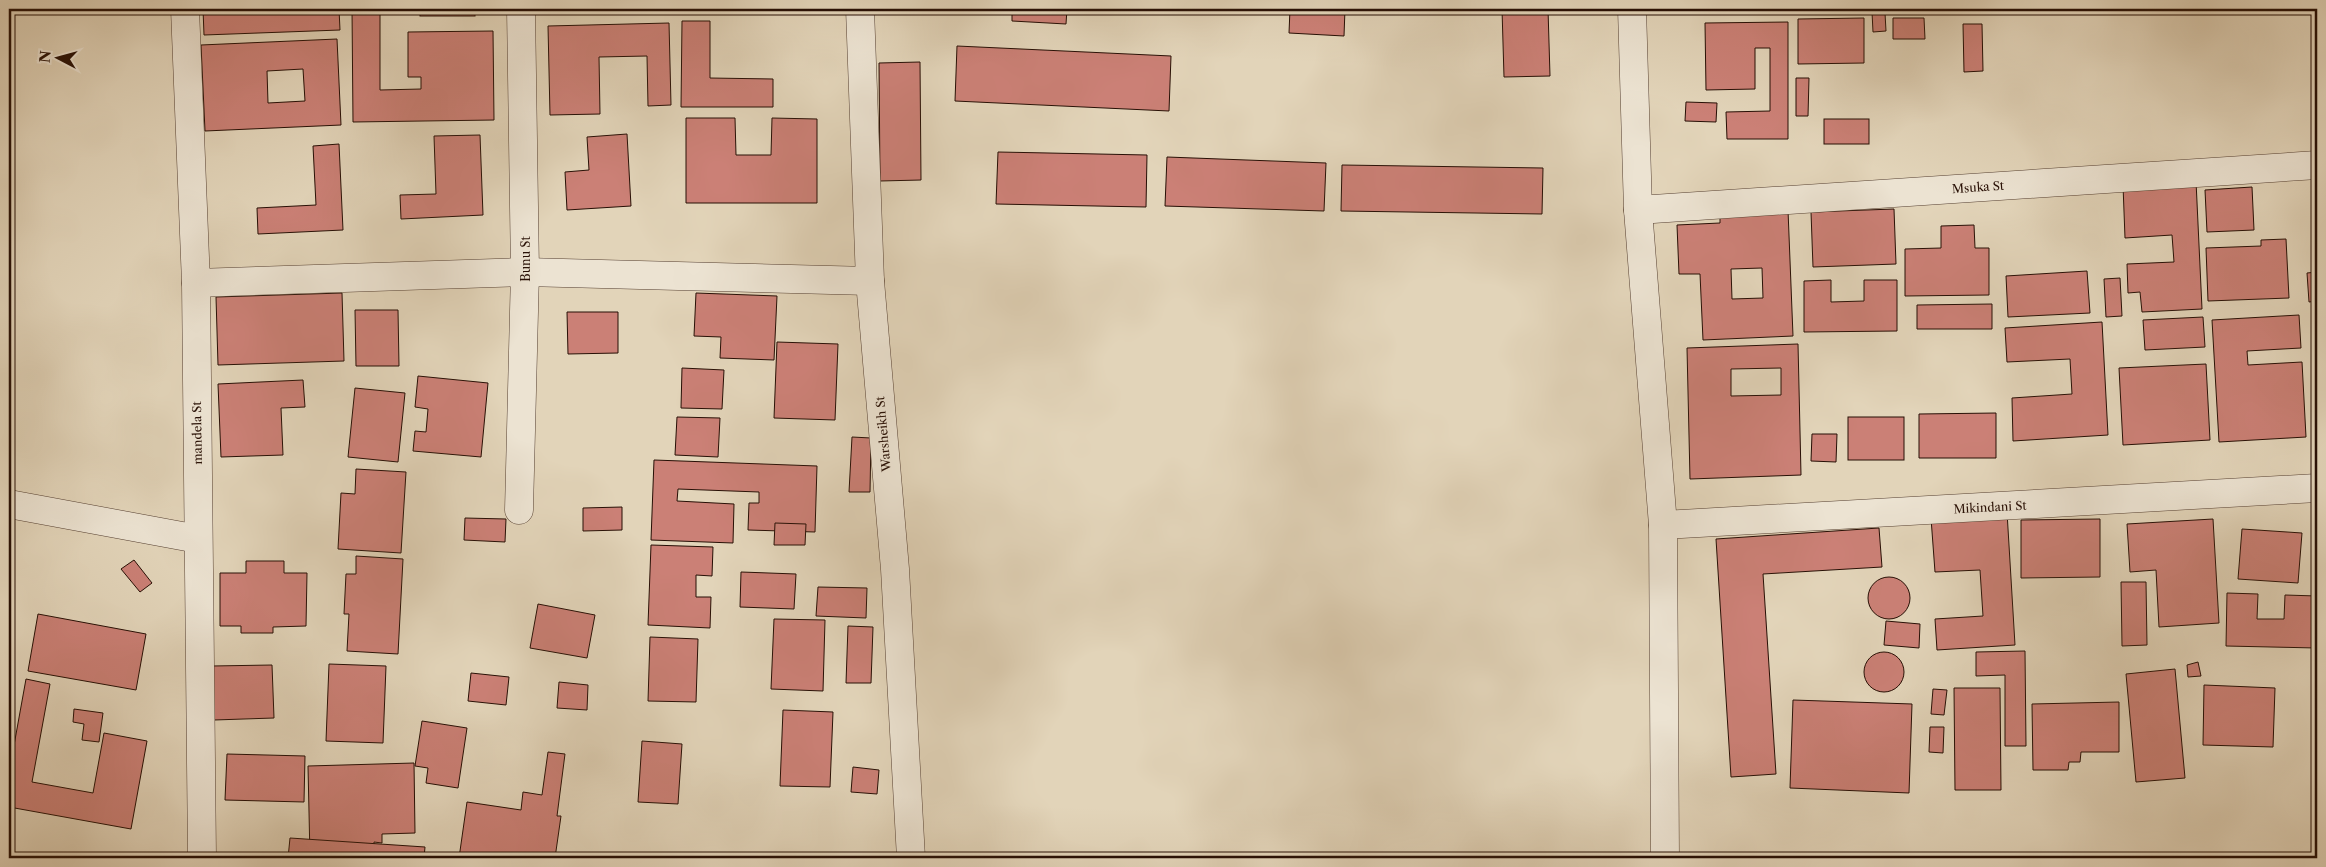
<svg xmlns="http://www.w3.org/2000/svg" width="2326" height="867" font-family="'Libre Caslon Text',serif">
  <style>
    .building { fill: #cb8076; stroke: #270f05; fill-rule: evenodd }
    .lines { fill: none; stroke-linecap: round; stroke-linejoin: round }
    .street-casing { stroke: #564032; stroke-width: 29 }
    .street { stroke: #ece3d2; stroke-width: 28 }
    .labels { text-anchor: middle; dominant-baseline: central; stroke-width: 4.5; stroke-linejoin: round; paint-order: stroke }
    .street-label { font-size: 12px; fill: #270f05; stroke: #ece3d2 }
  </style>
  <rect width="100%" height="100%" fill="#e2d4b9"/>
  <filter id="stains"><feTurbulence type="fractalNoise" baseFrequency=".004" numOctaves="4"/><feColorMatrix values="0 0 0 0 .2 0 0 0 0 .09 0 0 0 0 .02 0 0 0 .5 -.17"/></filter>
  <radialGradient id="worn" r=".72"><stop offset=".6" stop-color="#630" stop-opacity="0"/><stop offset="1" stop-color="#630" stop-opacity=".3"/></radialGradient>
  <!-- building -->
  <g class="building">
    <path d="M203,9H339L340,30L204,35Z"/>
    <path d="M352,9H380V90L421,89V77H408V32L493,31L494,120L353,122Z"/>
    <rect x="420" y="9" width="55" height="7"/>
    <path d="M646,9H667V14L646,13Z"/>
    <rect x="682" y="9" width="39" height="3"/>
    <path d="M738,9H803V12Z"/>
    <path d="M1012,9H1067L1066,24L1012,21Z"/>
    <path d="M1290,9H1345L1344,36L1289,33Z"/>
    <path d="M1502,9H1548L1550,76L1504,77Z"/>
    <path d="M1872,12L1885,13L1886,31L1873,32Z"/>
    <path d="M1864,18V63L1798,64V19Z"/>
    <path d="M1893,18H1924L1925,39H1893Z"/>
    <path d="M682,21H710V78L773,79V107H681Z"/>
    <path d="M1788,22V139H1727L1726,112L1770,111V48H1755V89L1706,90L1705,23Z"/>
    <path d="M669,23L671,105L648,106L647,56L599,57L600,114L550,115L548,26Z"/>
    <path d="M1963,24H1982L1983,71L1964,72Z"/>
    <path d="M337,39L341,125L205,131L201,45ZM303,69L305,101L268,103L267,71Z"/>
    <path d="M957,46L1171,56L1169,111L955,101Z"/>
    <path d="M920,62L921,180L880,181L879,63Z"/>
    <path d="M1796,78H1809L1808,116H1796Z"/>
    <path d="M1686,102L1717,103L1716,122L1685,121Z"/>
    <path d="M686,118H735L736,155H771L772,118L817,119V203H686Z"/>
    <rect x="1824" y="119" width="45" height="25"/>
    <path d="M627,134L631,206L567,210L565,172L589,170L587,137Z"/>
    <path d="M480,135L483,215L401,219L400,195L436,194L434,136Z"/>
    <path d="M339,144L343,230L258,234L257,208L316,205L313,146Z"/>
    <path d="M998,152L1147,155L1146,207L996,204Z"/>
    <path d="M1167,157L1326,163L1324,211L1165,206Z"/>
    <path d="M1342,165L1543,168L1542,214L1341,211Z"/>
    <path d="M2196,181L2202,309L2142,312L2140,292L2128,293L2127,264L2174,262L2172,235L2125,238L2123,185Z"/>
    <path d="M2252,187L2254,230L2207,232L2205,190Z"/>
    <path d="M1894,209L1896,264L1813,267L1811,212Z"/>
    <path d="M1788,210L1793,336L1703,340L1700,274H1679L1677,225L1720,223V213ZM1762,268L1763,298L1732,299L1731,269Z"/>
    <path d="M1974,225L1975,248H1989V295L1905,296V249L1941,248V226Z"/>
    <path d="M2286,239L2289,298L2208,301L2206,248L2261,246V240Z"/>
    <path d="M2087,271L2090,313L2008,317L2006,276Z"/>
    <path d="M2317,272V301L2309,302L2307,273Z"/>
    <path d="M2120,278L2122,316L2106,317L2104,279Z"/>
    <path d="M1831,280V302L1864,301V280H1897V331L1804,332V281Z"/>
    <path d="M342,293L344,361L218,365L216,297Z"/>
    <path d="M696,293L777,296L774,360L720,358L721,337L694,336Z"/>
    <path d="M1992,304V329H1917V305Z"/>
    <path d="M355,310H398L399,366H356Z"/>
    <path d="M567,312H618V353L568,354Z"/>
    <path d="M2299,315L2301,348L2247,351L2248,365L2302,362L2306,437L2219,442L2212,320Z"/>
    <path d="M2317,315V420L2312,316Z"/>
    <path d="M2203,317L2205,347L2145,350L2143,320Z"/>
    <path d="M2102,322L2108,435L2013,441L2012,398L2072,394L2070,359L2007,362L2005,328Z"/>
    <path d="M777,342L838,344L835,420L774,418Z"/>
    <path d="M1798,344L1801,475L1690,479L1687,348ZM1781,368V395L1731,396V369Z"/>
    <path d="M2206,364L2210,440L2123,445L2119,368Z"/>
    <path d="M682,368L724,370L722,409L681,408Z"/>
    <path d="M418,376L488,383L481,457L413,451L415,431L426,432L428,409L415,407Z"/>
    <path d="M303,380L305,407L281,408L283,455L221,457L218,384Z"/>
    <path d="M355,388L405,393L398,462L348,457Z"/>
    <path d="M1996,413V458H1919V414Z"/>
    <path d="M677,417L720,418L718,457L675,455Z"/>
    <rect x="1848" y="417" width="56" height="43"/>
    <path d="M1812,434H1837L1836,462L1811,461Z"/>
    <path d="M852,437L871,438L870,492H849Z"/>
    <path d="M654,460L817,466L815,532L748,530L749,503H759V492L678,489L677,501L734,504L733,543L651,540Z"/>
    <path d="M356,469L406,472L401,553L338,549L341,493L355,494Z"/>
    <path d="M622,507V530L583,531V508Z"/>
    <path d="M2007,512L2015,645L1937,650L1935,619L1983,616L1980,570L1935,572L1931,518Z"/>
    <path d="M465,518L506,519L505,542L464,540Z"/>
    <path d="M2100,519V577L2021,578V520Z"/>
    <path d="M2213,519L2219,623L2159,627L2156,570L2130,572L2127,524Z"/>
    <path d="M775,523L806,524L805,545H774Z"/>
    <path d="M1879,528L1882,567L1763,574L1776,774L1731,777L1716,539Z"/>
    <path d="M2242,529L2302,533L2298,583L2238,579Z"/>
    <path d="M651,545L713,547L712,576L696,575V597H711L710,628L648,625Z"/>
    <path d="M356,556L403,559L398,654L347,651L349,614H344L346,574H356Z"/>
    <path d="M134,560L152,583L140,592L121,569Z"/>
    <path d="M246,561H284V573H307L306,626L273,627V633H241V626H220V573H246Z"/>
    <path d="M741,572L796,574L794,609L740,607Z"/>
    <circle cx="1889" cy="598" r="21"/>
    <path d="M2121,582H2146L2147,645L2122,646Z"/>
    <path d="M818,587L867,588L866,618L816,616Z"/>
    <path d="M2227,593L2258,594L2257,619H2284L2285,595L2317,596L2316,648L2226,646Z"/>
    <path d="M538,604L595,615L587,658L530,648Z"/>
    <path d="M38,614L146,634L136,690L28,671Z"/>
    <path d="M774,619L825,620L823,691L771,689Z"/>
    <path d="M1886,621L1920,624L1919,648L1884,645Z"/>
    <path d="M848,626L873,627L871,683H846Z"/>
    <path d="M650,637L698,639L696,702L648,701Z"/>
    <path d="M2025,651L2026,746H2005V675L1976,676V652Z"/>
    <circle cx="1884" cy="672" r="20"/>
    <path d="M2316,661H2317V697H2313Z"/>
    <path d="M2198,662L2201,676L2188,677L2187,665Z"/>
    <path d="M329,664L386,666L383,743L326,741Z"/>
    <path d="M272,665L274,718L214,720L212,666Z"/>
    <path d="M2175,669L2185,778L2136,782L2126,674Z"/>
    <path d="M471,673L509,677L506,705L468,701Z"/>
    <path d="M9,676H11L9,695Z"/>
    <path d="M26,679L50,684L32,782L93,793L104,733L147,741L131,829L9,807V773Z"/>
    <path d="M559,682L588,685L587,710L557,708Z"/>
    <path d="M2204,685L2275,688L2273,747L2203,745Z"/>
    <path d="M1954,688H2000L2001,790H1955Z"/>
    <path d="M1933,689L1947,690L1944,715L1931,714Z"/>
    <path d="M1793,700L1912,704L1909,793L1790,788Z"/>
    <path d="M2119,702V752H2081L2080,762H2069L2068,770H2033L2032,704Z"/>
    <path d="M74,709L103,713L99,742L82,740L84,724L73,722Z"/>
    <path d="M783,710L833,712L830,787L780,786Z"/>
    <path d="M422,721L467,728L458,788L426,783L428,768L415,766Z"/>
    <path d="M1930,727H1944L1943,753L1929,752Z"/>
    <path d="M642,741L682,744L678,804L638,802Z"/>
    <path d="M548,752L565,754L557,816H561L555,858H459L467,802L521,810L523,792L542,795Z"/>
    <path d="M227,754L305,756L304,802L225,800Z"/>
    <path d="M414,763L415,833L382,834V843L374,842V851L350,852V858H310L308,766Z"/>
    <path d="M853,767L879,770L877,794L851,792Z"/>
    <path d="M290,838L425,847L424,858H288Z"/>
  </g>
  <g class="lines">
    <defs>
      <g id="street">
        <path d="M185,9L196,283L202,858"/>
        <path d="M860,9L870,281L895,569L911,858"/>
        <path d="M1632,9L1638,210L1663,525L1665,858"/>
        <path d="M1638,210L2317,165"/>
        <path d="M196,283L525,272L870,281"/>
        <path d="M9,504L198,539"/>
        <path d="M519,510L525,272L521,9"/>
        <path d="M1663,525L2317,488"/>
      </g>
    </defs>
    <!-- street casing -->
    <use href="#street" class="street-casing"/>
    <!-- street -->
    <use href="#street" class="street"/>
  </g>
  <g class="labels">
    <!-- street labels -->
    <g class="street-label">
      <text transform="translate(1978 187) rotate(-4)">Msuka St</text>
      <text transform="translate(525 259) rotate(-90)">Bunu St</text>
      <text transform="translate(197 433) rotate(-91)">mandela St</text>
      <text transform="translate(883 434) rotate(-95)">Warsheikh St</text>
      <text transform="translate(1990 507) rotate(-3)">Mikindani St</text>
    </g>
  </g>
  <!-- margin -->
  <rect width="2326" height="867" fill="none" stroke="#e2d4b9" stroke-width="30"/>
  <rect x="10" y="10" width="2306" height="847" fill="none" stroke="#270f05" stroke-width="2.5"/>
  <rect x="15" y="15" width="2296" height="837" fill="none" stroke="#270f05"/>
  <!-- north arrow -->
  <g transform="translate(58 58) rotate(276)" stroke="#ece3d2" stroke-width="4" paint-order="stroke">
  <path d="M0-4L9 19L0 12L-9 19Z" fill="#270f05"/>
  <text y="-8" font-size="14" font-weight="bold" text-anchor="middle" fill="#270f05">N</text>
  </g>
  <rect width="100%" height="100%" filter="url(#stains)"/>
  <rect width="100%" height="100%" fill="url(#worn)"/>
</svg>
